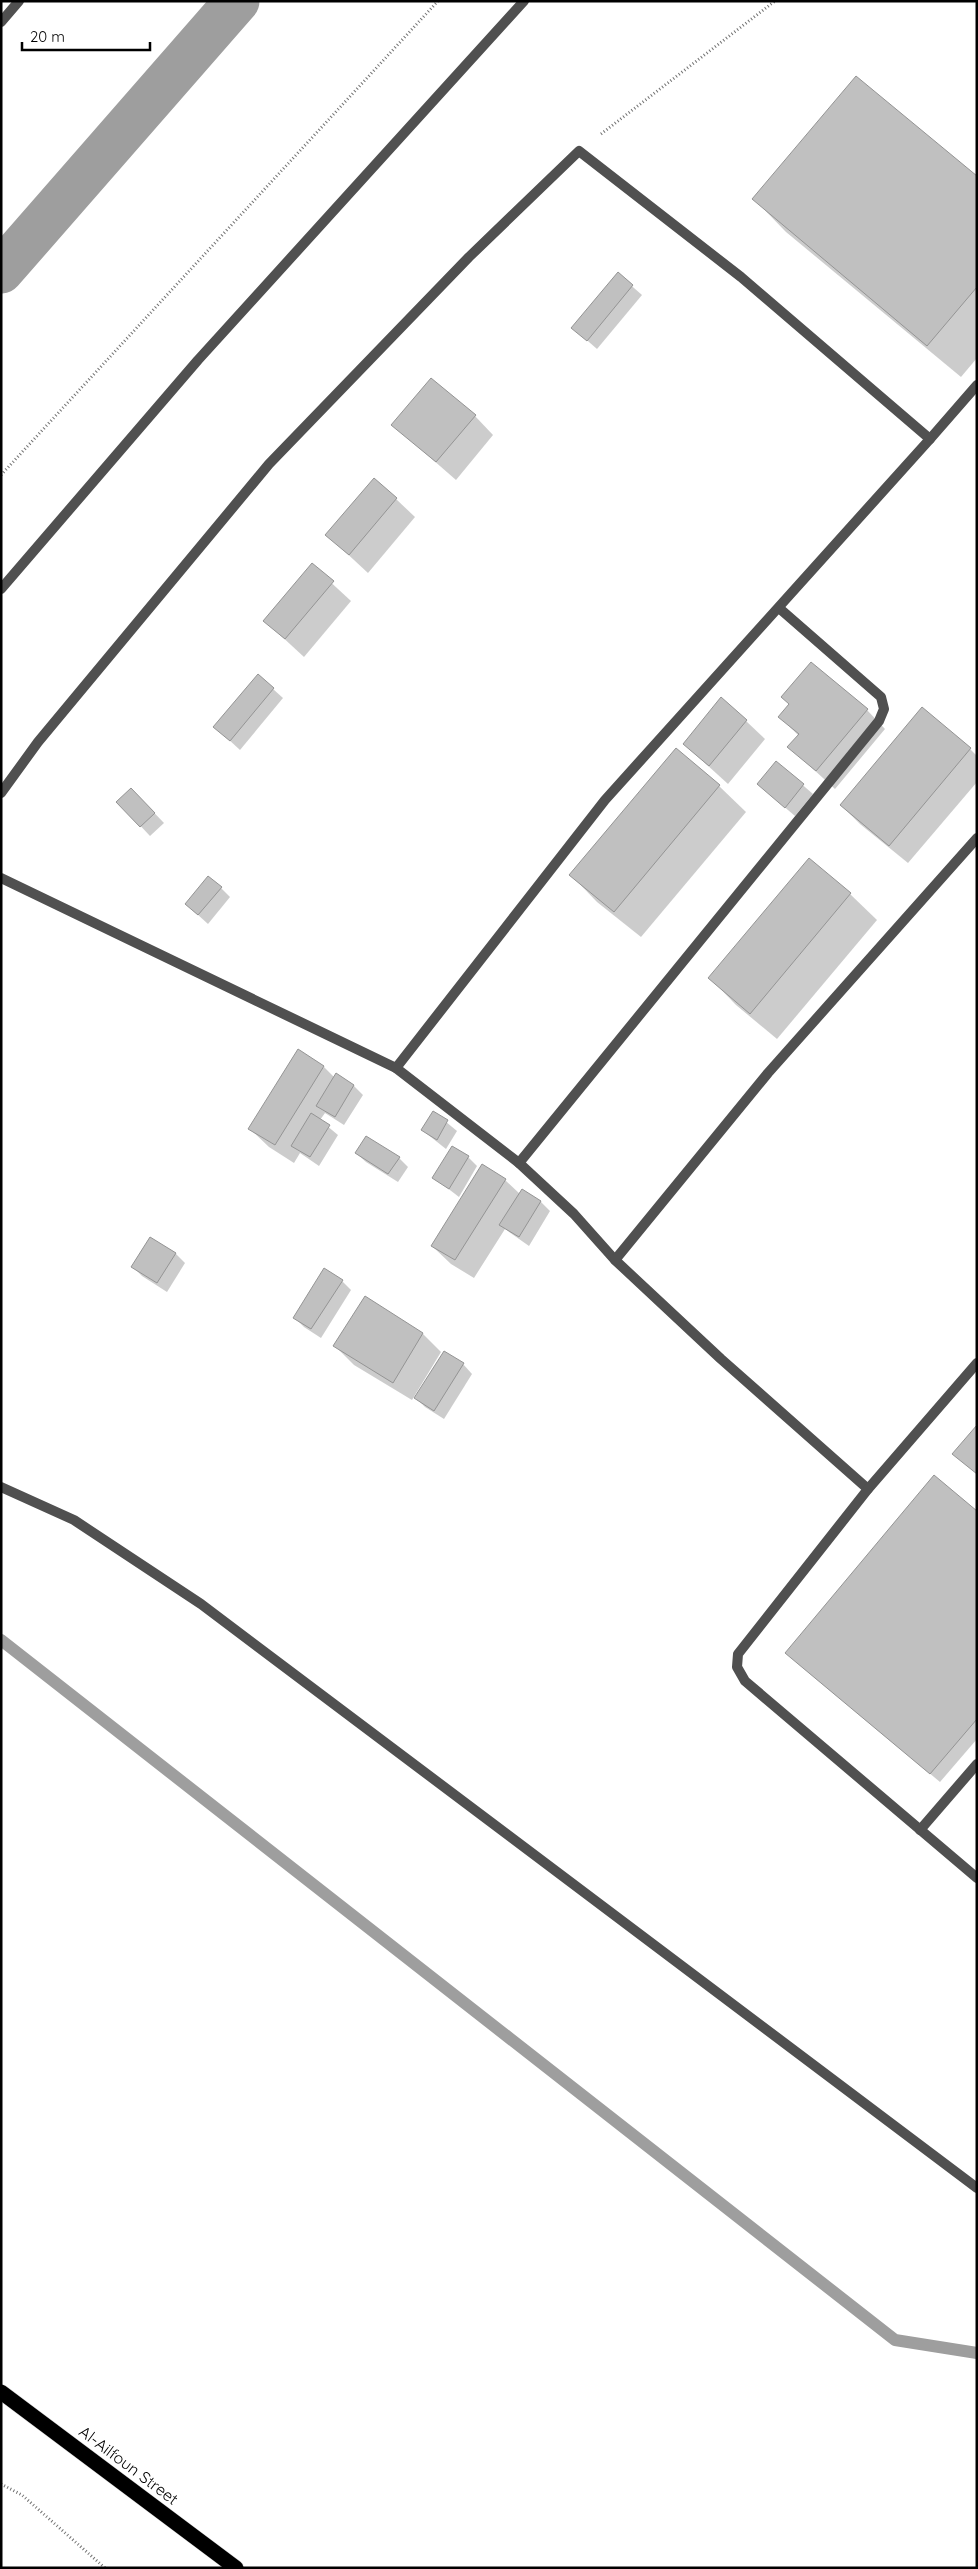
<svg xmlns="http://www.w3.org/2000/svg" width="978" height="2569" font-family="Quicksand,sans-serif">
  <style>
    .shadow { fill: #0003 }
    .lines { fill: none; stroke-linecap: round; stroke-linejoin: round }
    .stream { stroke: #9e9e9e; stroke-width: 12 }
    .canal { stroke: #9e9e9e; stroke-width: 45 }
    .building { fill: #c0c0c0; stroke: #949494 }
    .highway-casing { stroke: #dbdbdb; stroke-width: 16 }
    .path { stroke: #727272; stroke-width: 3; stroke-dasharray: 1 2.5; stroke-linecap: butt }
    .lane { stroke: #505050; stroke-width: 10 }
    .street { stroke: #505050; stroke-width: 10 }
    .highway { stroke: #000; stroke-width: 15 }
    .labels { text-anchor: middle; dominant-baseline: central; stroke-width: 5; stroke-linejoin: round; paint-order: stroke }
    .street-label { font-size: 16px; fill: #000; stroke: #fff }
  </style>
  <rect width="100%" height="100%" fill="#fff"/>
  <!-- shadow -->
  <g class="shadow">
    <path d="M977,177V358L961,377L786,232L754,199Z"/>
    <path d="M618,274L642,295L597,349L573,328Z"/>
    <path d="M475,416L493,435L456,480L393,425Z"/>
    <path d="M396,499L415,517L368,573L327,535Z"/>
    <path d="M312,565L351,601L304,657L265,621Z"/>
    <path d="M273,689L283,698L240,750L215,727Z"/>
    <path d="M867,710L885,729L835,789L789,747L799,736L780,717Z"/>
    <path d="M746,721L765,739L728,784L684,744Z"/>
    <path d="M676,749L719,786L746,812L641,937L597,902L571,875Z"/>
    <path d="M970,749L977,756V782L908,863L860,824L841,805Z"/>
    <path d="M776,762L813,794L795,816L768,793Z"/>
    <path d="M141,799L164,823L150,836L118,802Z"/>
    <path d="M221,888L230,897L208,924L186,904Z"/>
    <path d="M850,894L877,920L777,1039L736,1005L710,978Z"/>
    <path d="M324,1067L335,1078L336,1075L354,1086L363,1095L344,1125L325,1113L320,1120L338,1135L319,1166L300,1153L294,1163L269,1147L250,1129Z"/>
    <path d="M434,1112L457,1131L446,1149L422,1130Z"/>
    <path d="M356,1153L399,1158L408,1167L398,1182L366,1162Z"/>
    <path d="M468,1157L477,1166L459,1197L433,1177Z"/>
    <path d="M505,1180L520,1194L522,1190L541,1202L550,1211L529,1246L505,1229L474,1278L451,1264L432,1246Z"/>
    <path d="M151,1239L176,1254L185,1263L167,1292L142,1276L133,1267Z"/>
    <path d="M342,1281L351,1290L321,1338L304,1327L295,1318Z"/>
    <path d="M365,1298L423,1334L441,1352L412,1400L354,1365L335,1346Z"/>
    <path d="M463,1364L472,1374L444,1419L425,1407L416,1398Z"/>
    <path d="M977,1512V1739L940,1782L796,1662Z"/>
  </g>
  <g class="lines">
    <!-- stream -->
    <path class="stream" d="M1,1640L895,2340L977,2353"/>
    <!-- canal -->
    <path class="canal" d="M1,271L237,1"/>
  </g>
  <!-- building -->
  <g class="building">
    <path d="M856,76L977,176V287L927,346L752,199Z"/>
    <path d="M618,272L633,285L587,341L571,328Z"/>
    <path d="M431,378L476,415L436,462L391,425Z"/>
    <path d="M374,478L397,498L349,555L325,535Z"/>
    <path d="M312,563L334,581L285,639L263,621Z"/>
    <path d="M811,662L868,709L816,771L787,747L799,734L778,717L789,704L781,697Z"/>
    <path d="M258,674L274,688L230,741L213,727Z"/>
    <path d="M721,697L747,720L709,766L683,744Z"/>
    <path d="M922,707L971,748L889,846L840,805Z"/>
    <path d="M676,748L720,785L614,912L569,875Z"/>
    <path d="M776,761L804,784L785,808L757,784Z"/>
    <path d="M131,788L155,813L140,827L116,802Z"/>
    <path d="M809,858L851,893L750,1014L708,978Z"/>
    <path d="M208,876L222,887L198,915L185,904Z"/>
    <path d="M298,1049L324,1066L275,1145L248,1129Z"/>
    <path d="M336,1073L354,1085L335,1117L316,1106Z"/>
    <path d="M433,1111L448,1120L437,1140L421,1130Z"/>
    <path d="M311,1113L330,1125L310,1157L291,1146Z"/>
    <path d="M366,1136L400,1157L388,1174L355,1153Z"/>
    <path d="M452,1146L469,1156L449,1189L432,1178Z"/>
    <path d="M482,1164L506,1179L455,1260L431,1246Z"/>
    <path d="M522,1189L541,1201L519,1237L499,1225Z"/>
    <path d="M150,1237L176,1253L157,1283L131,1267Z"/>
    <path d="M324,1268L343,1280L311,1329L293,1318Z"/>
    <path d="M365,1296L423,1333L393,1383L333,1346Z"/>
    <path d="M444,1351L464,1363L434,1411L414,1398Z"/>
    <path d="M977,1425V1474L952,1454Z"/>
    <path d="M934,1475L977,1511V1719L930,1774L785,1653Z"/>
  </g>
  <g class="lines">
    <defs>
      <path id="highway" d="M1,2392L236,2568"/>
    </defs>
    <!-- highway casing -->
    <use href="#highway" class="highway-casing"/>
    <!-- path -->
    <g class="path">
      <path d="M601,134L775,1"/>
      <path d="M1,475L438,1"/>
      <path d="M1,2484L22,2495L105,2568"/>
    </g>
    <!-- lane -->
    <g class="lane">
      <path d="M1,793L38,742L269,464L469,257L579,151L741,277L930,439"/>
      <path d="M1,878L396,1068L519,1163L574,1214L615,1260L721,1359L868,1489"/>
      <path d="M396,1068L605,800L930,439L977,385"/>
      <path d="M519,1163L879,721L884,709L881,697L779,608"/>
      <path d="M615,1260L768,1073L977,838"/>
      <path d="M977,1363L868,1489L738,1654L737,1667L745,1681L977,1878"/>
      <path d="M920,1830L977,1764"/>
    </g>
    <!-- street -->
    <g class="street">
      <path d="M1,22L19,1"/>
      <path d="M1,589L198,360L524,1"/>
      <path d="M1,1487L74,1520L201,1604L977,2188"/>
    </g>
    <!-- highway -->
    <use href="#highway" class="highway"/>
  </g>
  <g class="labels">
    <!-- street labels -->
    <g class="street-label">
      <text transform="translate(129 2465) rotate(37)">Al-Ailfoun Street</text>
    </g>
  </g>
  <!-- border -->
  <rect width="978" height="2569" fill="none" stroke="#000000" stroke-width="5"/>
  <!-- scale -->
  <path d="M22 42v8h128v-8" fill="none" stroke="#000000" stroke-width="2.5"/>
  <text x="30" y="42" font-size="15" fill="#000000" stroke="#ffffff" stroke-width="4" paint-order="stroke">20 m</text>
</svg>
